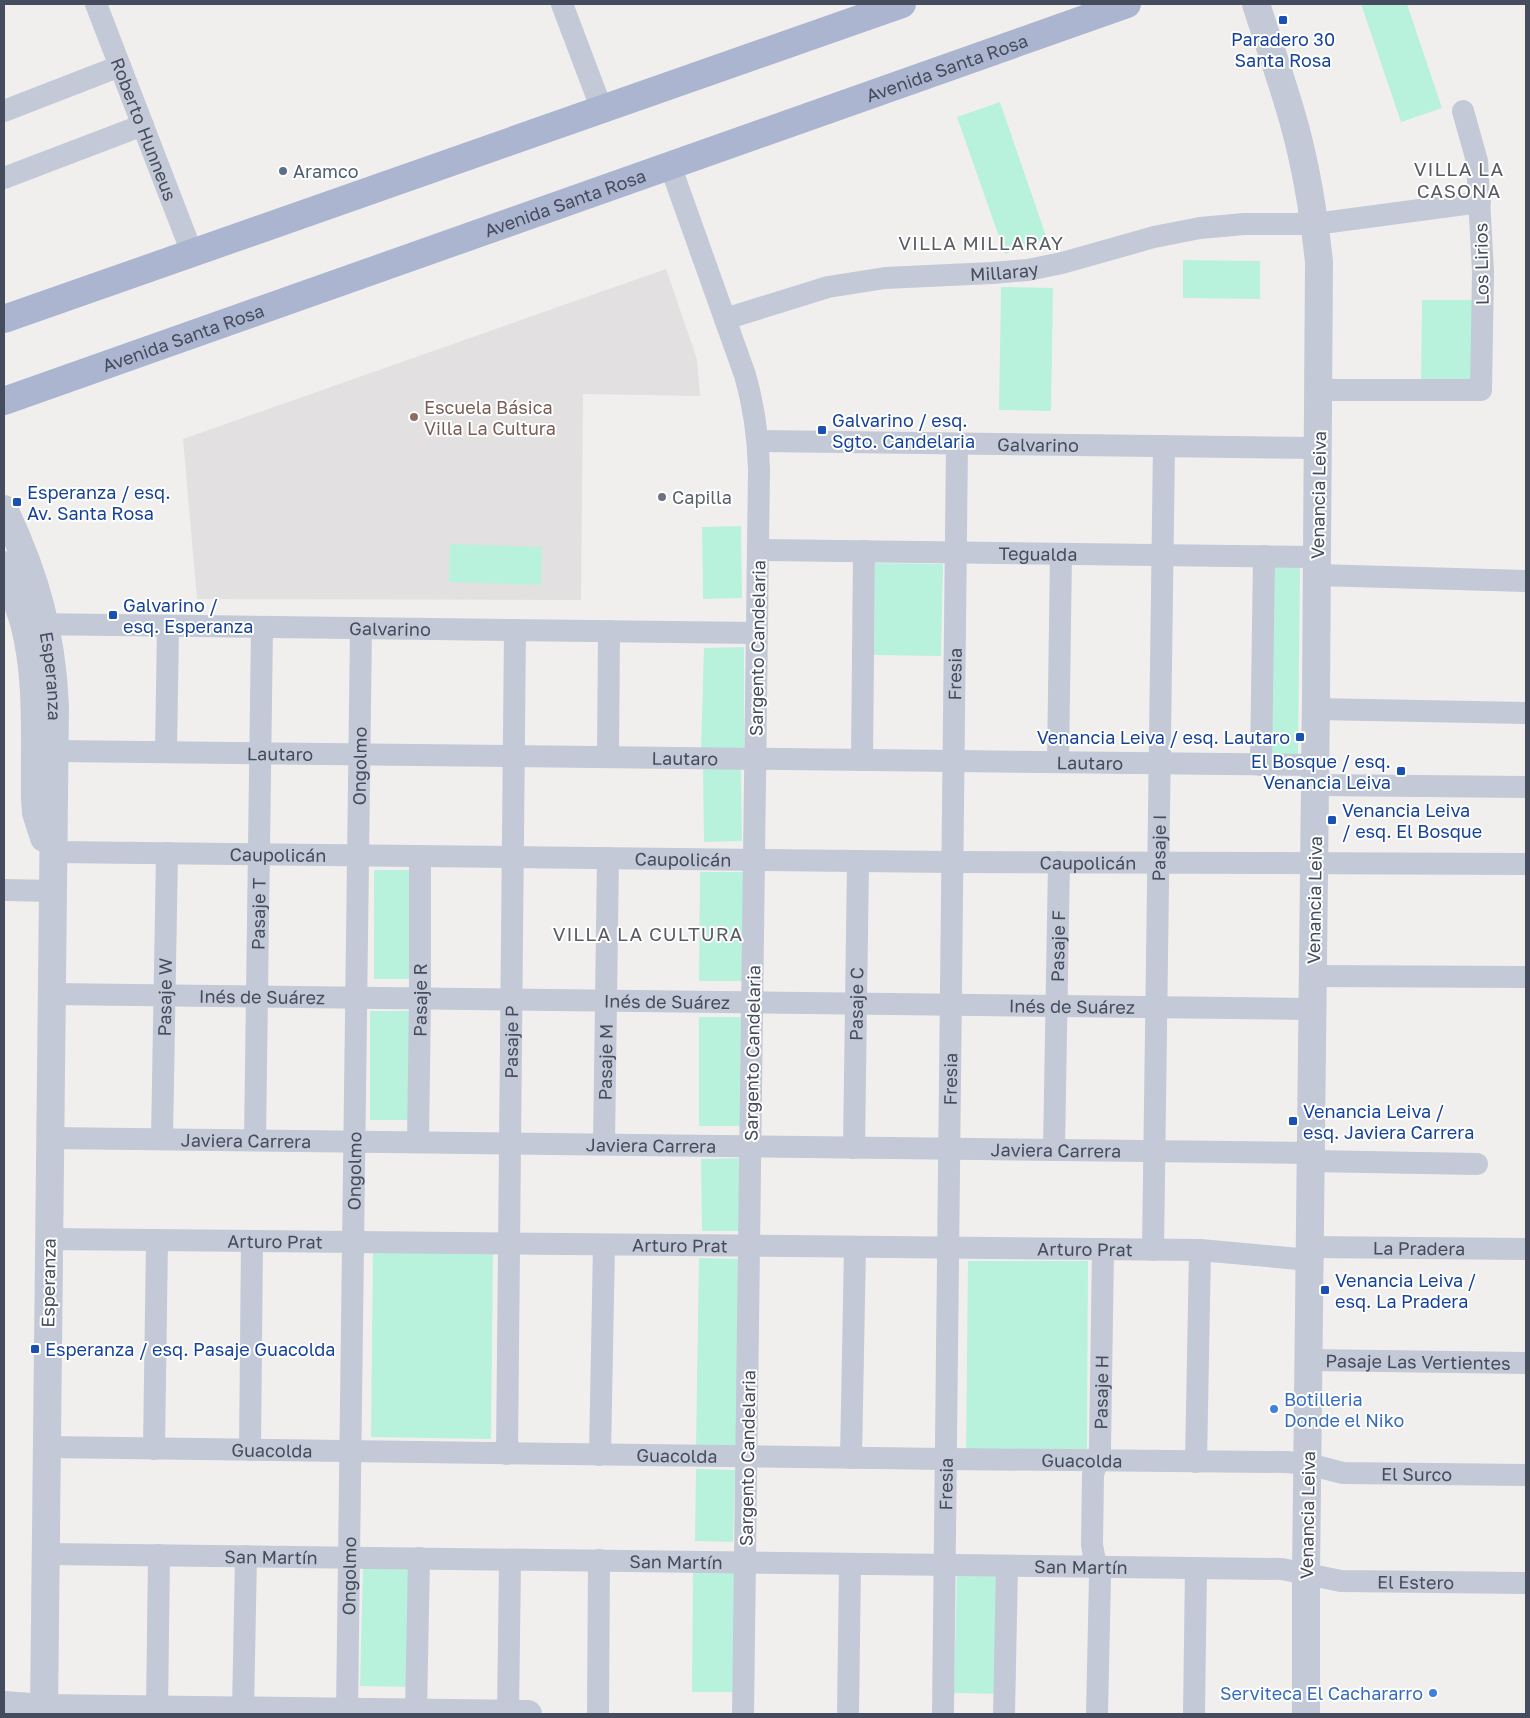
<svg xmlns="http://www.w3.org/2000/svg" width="1530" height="1718" font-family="'Golos Text',sans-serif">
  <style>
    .education { fill: #e2e0e0 }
    .green { fill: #b9f2dc }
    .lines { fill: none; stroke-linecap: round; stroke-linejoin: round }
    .minor { stroke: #c3c9d6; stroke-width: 22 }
    .tertiary { stroke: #c3c9d6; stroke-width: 28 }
    .primary { stroke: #acb5cf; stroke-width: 28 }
    .transit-dot { fill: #1a4fb4; stroke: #fff; stroke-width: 2 }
    .service-dot { fill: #5c6f8a; stroke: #fff; stroke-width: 2 }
    .education-dot { fill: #8d6e63; stroke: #fff; stroke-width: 2 }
    .worship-dot { fill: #6b7280; stroke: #fff; stroke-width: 2 }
    .shop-dot { fill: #3f7fe0; stroke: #fff; stroke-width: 2 }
    .labels { text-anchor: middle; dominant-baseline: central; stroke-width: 4; stroke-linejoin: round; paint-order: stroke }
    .transit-label { font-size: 18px; fill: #164399; stroke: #fff; text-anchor: start }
    .street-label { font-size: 18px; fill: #454c5d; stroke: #fff }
    .service-label { font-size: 18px; fill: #4e5e75; stroke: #fff; text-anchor: start }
    .education-label { font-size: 18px; fill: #785e54; stroke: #fff; text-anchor: start }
    .worship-label { font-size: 18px; fill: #5b616d; stroke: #fff; text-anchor: start }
    .shop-label { font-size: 18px; fill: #366cbe; stroke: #fff; text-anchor: start }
    .neighbourhood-label { font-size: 19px; letter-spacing: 1px; fill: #5a5c64; stroke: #fff }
  </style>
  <rect width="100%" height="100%" fill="#f1efee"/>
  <!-- education -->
  <path class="education" d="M666,269L697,359L700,396L583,394L581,600L197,599L183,439Z"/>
  <!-- green -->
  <g class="green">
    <path d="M1361,4H1407L1442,108L1401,122Z"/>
    <path d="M1000,102L1047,239L1005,254L957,117Z"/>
    <path d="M1183,260L1260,261V299L1183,298Z"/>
    <path d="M1001,287L1053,288L1051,411L999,410Z"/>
    <path d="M1422,300H1477L1476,383H1421Z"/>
    <path d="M741,526L742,598L703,599L702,527Z"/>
    <path d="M450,544L542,547L541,585L449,582Z"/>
    <path d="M875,563L943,564L941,656L874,655Z"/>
    <path d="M1269,564L1300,565L1298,754H1266Z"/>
    <path d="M744,647V749H701L704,648Z"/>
    <path d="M703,769H741L742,841L704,842Z"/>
    <rect x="374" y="870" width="43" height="109"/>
    <path d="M700,872H743V981H699Z"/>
    <path d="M370,1011H414L413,1120H370Z"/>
    <rect x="699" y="1017" width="43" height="109"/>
    <path d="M739,1158L740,1231H702L701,1159Z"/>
    <path d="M373,1250L493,1251L491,1439L371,1437Z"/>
    <path d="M699,1258L740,1259L737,1446L696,1445Z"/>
    <path d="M968,1261H1088L1087,1454H966Z"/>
    <path d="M696,1469L735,1470L733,1542L695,1541Z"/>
    <path d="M363,1566L413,1567L410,1687L360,1686Z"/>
    <path d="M693,1570H738L737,1692H692Z"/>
    <path d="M957,1571L1002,1572L999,1694L954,1693Z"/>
  </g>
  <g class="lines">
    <!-- minor -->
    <g class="minor">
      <path id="s1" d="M96,4L192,253"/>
      <path d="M562,4L602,110"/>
      <path d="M4,111L120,66"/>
      <path d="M670,165L745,375C754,406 758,437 759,469L743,1714"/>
      <path d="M4,178L143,125"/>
      <path id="s2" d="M725,319L828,287L885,278L992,273L1028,270L1062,263L1154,237L1200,228L1244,224H1315L1480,202"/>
      <path d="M1319,390H1481L1483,272L1477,161L1463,111"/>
      <path id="s3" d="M758,441L1318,448"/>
      <path id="s4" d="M758,550L1317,557"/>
      <path d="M1317,575L1526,581"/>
      <path id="s5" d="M28,624L757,633"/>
      <path d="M1316,709L1526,713"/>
      <path id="s6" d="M55,751L1315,765"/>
      <path d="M166,752L168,626"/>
      <path d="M608,757L609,631"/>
      <path d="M862,760L864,551"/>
      <path d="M1058,762L1061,554"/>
      <path d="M1261,765L1264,556"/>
      <path d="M1315,785L1526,787"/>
      <path id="s7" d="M53,852L952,862L1526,864"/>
      <path d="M4,890L53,891"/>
      <path d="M1313,976L1526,977"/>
      <path id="s8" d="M52,994L1313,1009"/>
      <path id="s9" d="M50,1138L1311,1153"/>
      <path id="s10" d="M162,1139L167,853"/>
      <path id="s11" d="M255,1140L262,627"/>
      <path id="s12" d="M418,1142L420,998V856"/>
      <path id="s13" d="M604,1144L608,858"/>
      <path id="s14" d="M854,1148L858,861"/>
      <path id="s15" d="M1054,1150L1059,862"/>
      <path d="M1311,1161L1477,1164"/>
      <path id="s16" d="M49,1239L1200,1250L1310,1260"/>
      <path id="s17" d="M1310,1247L1526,1249"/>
      <path id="s18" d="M1153,1250L1164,446"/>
      <path id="s19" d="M1309,1360L1526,1363"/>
      <path id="s20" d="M47,1447L946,1459L1286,1462L1308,1464L1343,1473L1526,1475"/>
      <path d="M154,1449L157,1240"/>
      <path d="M250,1450L252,1241"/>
      <path id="s21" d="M507,1454L515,630"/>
      <path d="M600,1455L604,1245"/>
      <path d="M851,1458L855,1247"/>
      <path d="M1196,1462L1200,1250"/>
      <path id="s22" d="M45,1554L1282,1569L1341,1581L1526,1583"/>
      <path d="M157,1710L159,1555"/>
      <path d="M243,1711L246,1556"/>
      <path id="s23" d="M347,1712L361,628"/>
      <path d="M416,1713L419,1558"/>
      <path d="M508,1714L510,1560"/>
      <path d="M598,1714L599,1560"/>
      <path d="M848,1714L850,1564"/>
      <path id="s24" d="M943,1714L957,444"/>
      <path d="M1004,1714L1007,1566"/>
      <path id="s25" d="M1097,1714L1100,1576L1096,1567L1092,1545L1093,1475L1100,1449L1103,1249"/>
      <path d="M1194,1714L1196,1568"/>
    </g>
    <!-- tertiary -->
    <g class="tertiary">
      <path d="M1256,4C1269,45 1284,86 1295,127C1307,171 1314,216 1319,262L1316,698L1306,1574V1714"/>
      <path id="s26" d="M4,509C35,574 52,633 55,706L44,1714"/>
      <path d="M4,565C11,584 18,603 24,623C39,680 34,742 35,799L36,813L44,838"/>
      <path d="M4,1705L44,1708L528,1714"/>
    </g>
    <!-- primary -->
    <g class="primary">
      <path d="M4,319L902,4"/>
      <path id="s27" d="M4,401L1127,4"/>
    </g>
  </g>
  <!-- markers -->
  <g class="transit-dot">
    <rect x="1278" y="15" width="10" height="10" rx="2.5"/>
    <rect x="817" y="425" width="10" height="10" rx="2.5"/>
    <rect x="12" y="497" width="10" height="10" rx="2.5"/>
    <rect x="108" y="610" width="10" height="10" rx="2.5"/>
    <rect x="1295" y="732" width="10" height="10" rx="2.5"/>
    <rect x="1396" y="766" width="10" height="10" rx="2.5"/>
    <rect x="1327" y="815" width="10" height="10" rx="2.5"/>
    <rect x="1288" y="1116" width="10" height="10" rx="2.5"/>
    <rect x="1320" y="1285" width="10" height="10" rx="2.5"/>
    <rect x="30" y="1344" width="10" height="10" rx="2.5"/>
  </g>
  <circle class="service-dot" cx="283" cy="171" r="5"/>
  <circle class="education-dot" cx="414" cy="417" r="5"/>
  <circle class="worship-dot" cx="662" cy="497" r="5"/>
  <g class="shop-dot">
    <circle cx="1274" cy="1409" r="5"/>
    <circle cx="1433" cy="1693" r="5"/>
  </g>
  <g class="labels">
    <!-- transit labels -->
    <g class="transit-label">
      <text x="1283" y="39" text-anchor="middle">Paradero 30<tspan x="1283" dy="21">Santa Rosa</tspan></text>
      <text x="832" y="420">Galvarino / esq.<tspan x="832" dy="21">Sgto. Candelaria</tspan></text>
      <text x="27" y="492">Esperanza / esq.<tspan x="27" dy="21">Av. Santa Rosa</tspan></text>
      <text x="123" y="605">Galvarino /<tspan x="123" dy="21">esq. Esperanza</tspan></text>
      <text x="1290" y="737" text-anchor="end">Venancia Leiva / esq. Lautaro</text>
      <text x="1391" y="761" text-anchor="end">El Bosque / esq.<tspan x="1391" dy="21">Venancia Leiva</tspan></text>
      <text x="1342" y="810">Venancia Leiva<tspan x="1342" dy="21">/ esq. El Bosque</tspan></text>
      <text x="1303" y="1111">Venancia Leiva /<tspan x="1303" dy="21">esq. Javiera Carrera</tspan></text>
      <text x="1335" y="1280">Venancia Leiva /<tspan x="1335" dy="21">esq. La Pradera</tspan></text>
      <text x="45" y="1349">Esperanza / esq. Pasaje Guacolda</text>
    </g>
    <!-- street labels -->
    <g class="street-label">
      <text stroke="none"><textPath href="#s27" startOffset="1000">Avenida Santa Rosa</textPath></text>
      <text stroke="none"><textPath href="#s1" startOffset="134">Roberto Hunneus</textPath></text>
      <text stroke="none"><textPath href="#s27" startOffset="595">Avenida Santa Rosa</textPath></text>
      <text transform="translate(1481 264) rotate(-91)">Los Lirios</text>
      <text stroke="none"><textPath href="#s2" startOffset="285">Millaray</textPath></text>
      <text stroke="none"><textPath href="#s27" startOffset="190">Avenida Santa Rosa</textPath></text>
      <text stroke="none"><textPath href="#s3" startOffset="280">Galvarino</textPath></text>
      <text transform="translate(1318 495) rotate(-89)">Venancia Leiva</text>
      <text stroke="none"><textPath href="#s4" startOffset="280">Tegualda</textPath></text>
      <text stroke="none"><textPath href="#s5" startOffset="362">Galvarino</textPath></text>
      <text transform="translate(757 648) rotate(-89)">Sargento Candelaria</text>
      <text stroke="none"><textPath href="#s24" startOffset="1040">Fresia</textPath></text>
      <text stroke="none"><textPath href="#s26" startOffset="175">Esperanza</textPath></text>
      <text stroke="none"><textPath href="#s6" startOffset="225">Lautaro</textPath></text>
      <text stroke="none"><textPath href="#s6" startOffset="630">Lautaro</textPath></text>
      <text stroke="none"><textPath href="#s6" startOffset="1035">Lautaro</textPath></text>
      <text stroke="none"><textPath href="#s23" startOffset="946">Ongolmo</textPath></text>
      <text stroke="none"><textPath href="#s18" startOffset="402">Pasaje I</textPath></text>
      <text stroke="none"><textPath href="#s7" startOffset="225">Caupolicán</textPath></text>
      <text stroke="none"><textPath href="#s7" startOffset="630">Caupolicán</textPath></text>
      <text stroke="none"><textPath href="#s7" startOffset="1035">Caupolicán</textPath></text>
      <text transform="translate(1314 900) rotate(-89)">Venancia Leiva</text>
      <text stroke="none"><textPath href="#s11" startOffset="226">Pasaje T</textPath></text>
      <text stroke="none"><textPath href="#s15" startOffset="204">Pasaje F</textPath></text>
      <text stroke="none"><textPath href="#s10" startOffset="142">Pasaje W</textPath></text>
      <text stroke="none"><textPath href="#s8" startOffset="210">Inés de Suárez</textPath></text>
      <text stroke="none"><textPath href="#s12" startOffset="142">Pasaje R</textPath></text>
      <text stroke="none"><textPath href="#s8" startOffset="615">Inés de Suárez</textPath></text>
      <text stroke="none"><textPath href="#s14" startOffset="144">Pasaje C</textPath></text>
      <text stroke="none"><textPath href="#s8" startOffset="1020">Inés de Suárez</textPath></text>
      <text stroke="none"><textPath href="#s21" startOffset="412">Pasaje P</textPath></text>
      <text transform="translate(752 1053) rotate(-89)">Sargento Candelaria</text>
      <text stroke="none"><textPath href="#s13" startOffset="82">Pasaje M</textPath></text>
      <text stroke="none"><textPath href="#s24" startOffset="635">Fresia</textPath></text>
      <text stroke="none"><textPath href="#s9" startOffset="196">Javiera Carrera</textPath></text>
      <text stroke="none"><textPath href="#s9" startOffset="601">Javiera Carrera</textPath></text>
      <text stroke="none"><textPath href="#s9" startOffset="1006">Javiera Carrera</textPath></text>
      <text stroke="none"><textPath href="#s23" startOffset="541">Ongolmo</textPath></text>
      <text stroke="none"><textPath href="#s16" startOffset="226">Arturo Prat</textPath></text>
      <text stroke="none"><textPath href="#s16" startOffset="631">Arturo Prat</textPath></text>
      <text stroke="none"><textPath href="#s17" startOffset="109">La Pradera</textPath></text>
      <text stroke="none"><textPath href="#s16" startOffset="1036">Arturo Prat</textPath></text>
      <text transform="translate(48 1283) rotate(-89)">Esperanza</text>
      <text stroke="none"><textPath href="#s19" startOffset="109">Pasaje Las Vertientes</textPath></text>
      <text stroke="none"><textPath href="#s25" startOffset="324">Pasaje H</textPath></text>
      <text stroke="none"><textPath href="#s20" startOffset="225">Guacolda</textPath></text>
      <text stroke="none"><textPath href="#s20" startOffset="630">Guacolda</textPath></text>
      <text transform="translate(747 1458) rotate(-89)">Sargento Candelaria</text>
      <text stroke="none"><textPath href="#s20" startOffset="1035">Guacolda</textPath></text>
      <text stroke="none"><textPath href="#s20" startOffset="1371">El Surco</textPath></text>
      <text stroke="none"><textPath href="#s24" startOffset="230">Fresia</textPath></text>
      <text transform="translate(1307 1515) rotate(-89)">Venancia Leiva</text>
      <text stroke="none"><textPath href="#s22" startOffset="226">San Martín</textPath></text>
      <text stroke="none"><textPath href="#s22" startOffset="631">San Martín</textPath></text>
      <text stroke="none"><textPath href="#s22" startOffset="1036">San Martín</textPath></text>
      <text stroke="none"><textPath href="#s23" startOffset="136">Ongolmo</textPath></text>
      <text stroke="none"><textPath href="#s22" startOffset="1372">El Estero</textPath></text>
    </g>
    <!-- service labels -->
    <g class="service-label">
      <text x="293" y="171">Aramco</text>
    </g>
    <!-- education labels -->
    <g class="education-label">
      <text x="424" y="407">Escuela Básica<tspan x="424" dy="21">Villa La Cultura</tspan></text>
    </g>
    <!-- worship labels -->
    <g class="worship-label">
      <text x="672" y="497">Capilla</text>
    </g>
    <!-- shop labels -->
    <g class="shop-label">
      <text x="1284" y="1399">Botilleria<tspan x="1284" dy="21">Donde el Niko</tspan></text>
      <text x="1423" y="1693" text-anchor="end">Serviteca El Cachararro</text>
    </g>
    <!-- neighbourhood labels -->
    <g class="neighbourhood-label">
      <text x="1459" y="168">VILLA LA<tspan x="1459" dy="22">CASONA</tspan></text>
      <text x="981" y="242">VILLA MILLARAY</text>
      <text x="648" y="933">VILLA LA CULTURA</text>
    </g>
  </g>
  <!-- border -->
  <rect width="1530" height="1718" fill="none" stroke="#454c5d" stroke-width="10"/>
</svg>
